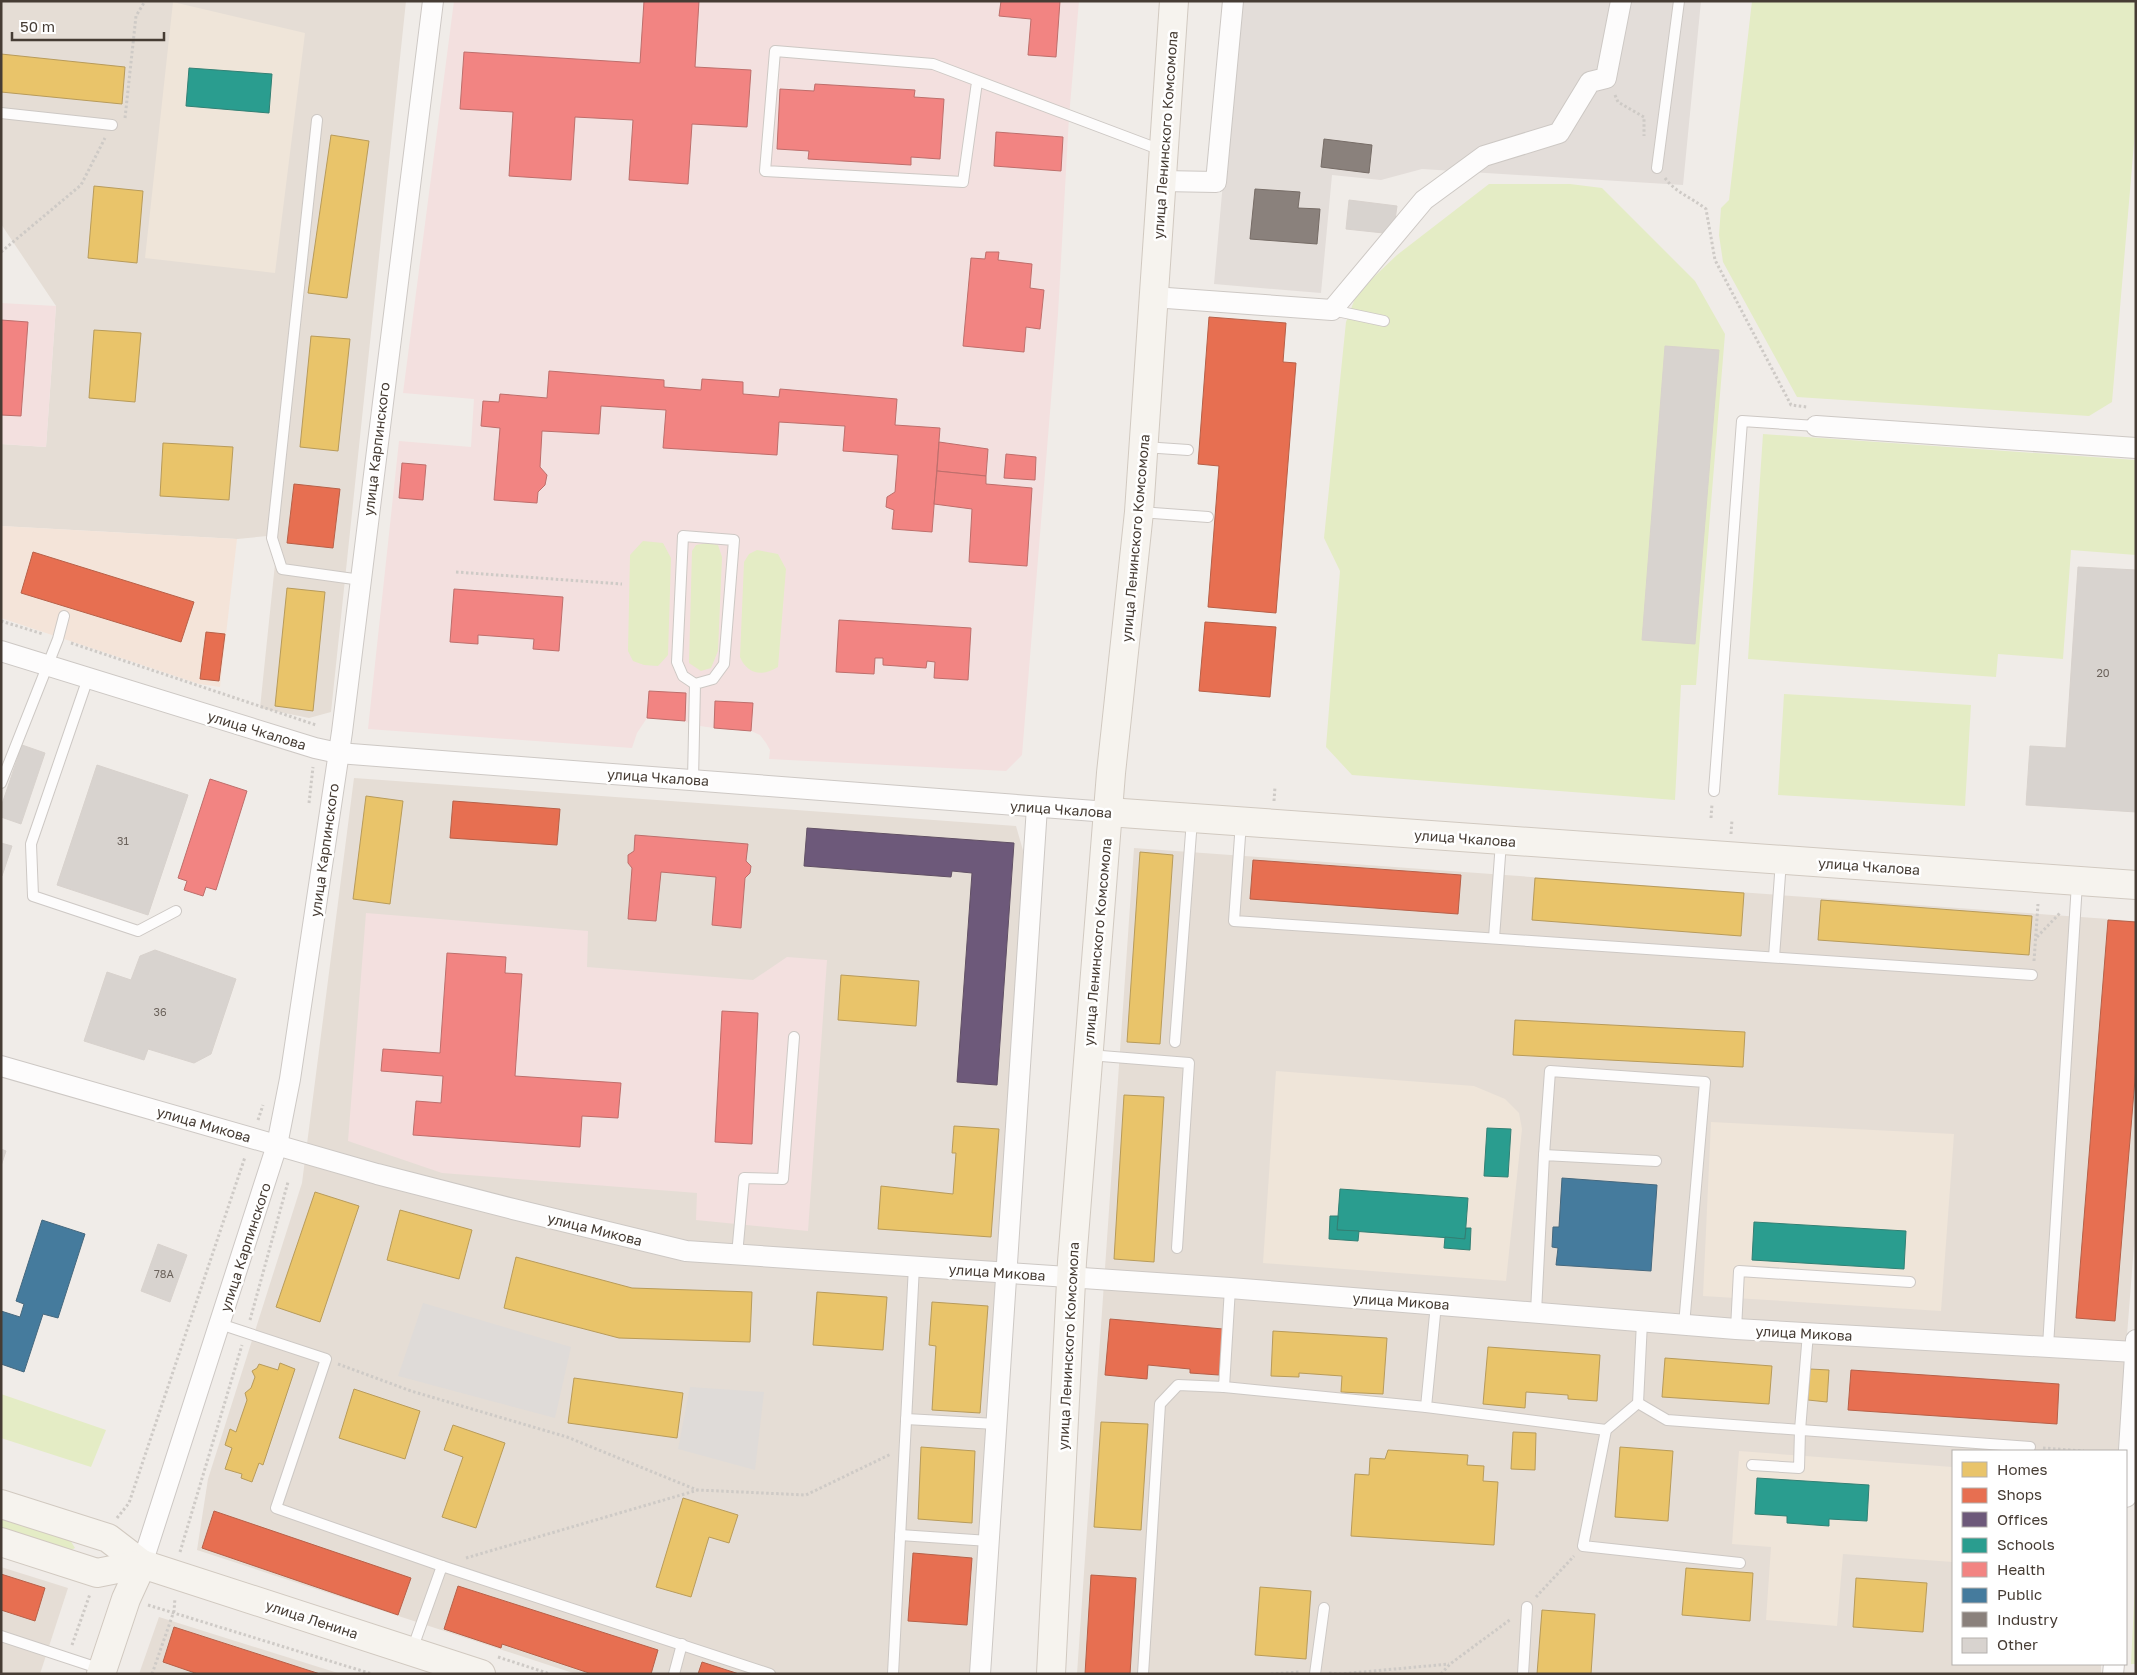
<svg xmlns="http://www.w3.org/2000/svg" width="2137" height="1675" font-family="'Golos Text',sans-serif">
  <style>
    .residential { fill: #e5ddd5 }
    .commercial { fill: #f4e4d9 }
    .industrial { fill: #e3ddd9 }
    .education { fill: #efe5d9 }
    .medical { fill: #f3e0df }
    .green { fill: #e4ecc5 }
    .parking { fill: #dfdbd8 }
    .homes { fill: #e9c46a; stroke: #b89b5a }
    .shops { fill: #e76f51; stroke: #b76048 }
    .offices { fill: #6d597a; stroke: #615065 }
    .schools { fill: #2a9d8f; stroke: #328074 }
    .health { fill: #f28482; stroke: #be6e6b }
    .public { fill: #457b9d; stroke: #45687e }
    .industry { fill: #8a817c; stroke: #766c66 }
    .building { fill: #d8d3cf; stroke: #d8d2cd }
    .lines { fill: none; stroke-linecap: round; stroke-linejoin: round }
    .service-casing { stroke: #cdc8c4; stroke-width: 12 }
    .minor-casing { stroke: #cdc8c4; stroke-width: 22 }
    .secondary-casing { stroke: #d1c9c0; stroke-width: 30 }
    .path { stroke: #cecac6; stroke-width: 3; stroke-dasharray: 2.5 2.5; stroke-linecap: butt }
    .service { stroke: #fdfcfc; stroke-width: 10 }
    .minor { stroke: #fdfcfc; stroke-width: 20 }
    .secondary { stroke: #f6f3ee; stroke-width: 28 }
    .labels { text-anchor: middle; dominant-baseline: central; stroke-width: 5; stroke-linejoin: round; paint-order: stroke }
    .number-label { font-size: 11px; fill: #6c635c }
    .street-label { font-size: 14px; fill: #463c34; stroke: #fff }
  </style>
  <rect width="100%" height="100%" fill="#f0ece8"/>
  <!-- residential -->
  <g class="residential">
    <path d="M1,1H406L331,712L309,718L260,708L278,535L237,539L1,526V444L46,447L56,306L1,224Z"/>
    <path d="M354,778L1016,826L1024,854L975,1674H576L197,1550L208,1479L302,1183Z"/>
    <path d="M1134,848L2136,921V1220L2118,1451H1953V1664H2101V1674H1077Z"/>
    <path d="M1,1567L68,1588L40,1674H1Z"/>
    <path d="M159,1617L341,1674H139Z"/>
  </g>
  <!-- commercial -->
  <path class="commercial" d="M1,526L237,539L220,687L199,684L1,618Z"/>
  <!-- industrial -->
  <path class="industrial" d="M1239,1H1701L1683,185L1422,169L1381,180L1332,175L1321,293L1214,284Z"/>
  <!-- education -->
  <g class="education">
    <path d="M173,2L305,33L275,273L145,258Z"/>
    <path d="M1276,1071L1474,1086L1505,1099L1519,1113L1522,1129L1506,1281L1263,1263Z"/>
    <path d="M1711,1122L1954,1134L1941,1311L1703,1296Z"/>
    <path d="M1739,1451L1953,1467V1562L1843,1554L1837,1626L1766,1620L1771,1547L1732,1544Z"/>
  </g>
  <!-- medical -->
  <g class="medical">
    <path d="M454,1H1079L1069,117L1058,314L1022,755L1006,771L769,759L770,750L766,743L760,735L751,731L714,728L693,725L684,721L647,718L637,733L632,748L368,729L399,441L471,447L474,399L403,393Z"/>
    <path d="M1,303L56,306L46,447L1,444Z"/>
    <path d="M366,913L588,931L587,967L753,980L787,957L827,960L808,1231L696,1220L697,1193L442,1173L348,1141Z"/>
  </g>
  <!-- green -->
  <g class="green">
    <path d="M1752,1H2136V120L2112,402L2089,416L1797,397L1723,262L1719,235L1721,208L1729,200Z"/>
    <path d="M1489,184H1570L1602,188L1695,281L1725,334L1696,685H1681L1675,800L1352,775L1326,747L1340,571L1324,538L1346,322L1357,293L1397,255Z"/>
    <path d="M1763,434L2136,460V555L2071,550L2063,659L1998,654L1996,677L1748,659Z"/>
    <path d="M643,541L663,543L671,558L668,655L658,666L644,665L633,661L628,651L630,555Z"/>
    <path d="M707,543L718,545L722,557L718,651L711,668L701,671L689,663L692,551L696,545Z"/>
    <path d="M757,550L778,554L786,569L778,667C762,677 747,674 740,657L744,562L749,554Z"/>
    <path d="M1784,694L1971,705L1965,806L1778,795Z"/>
    <path d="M1,1394L106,1430L91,1467L1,1438Z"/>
    <path d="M1,1519L70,1540L75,1548L69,1551L1,1530Z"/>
    <path d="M2136,1563V1664H2131Z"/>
  </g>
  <!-- parking -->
  <g class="parking">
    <path d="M423,1303L571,1347L555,1418L398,1376Z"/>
    <path d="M690,1387L764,1392L755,1470L678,1449Z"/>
  </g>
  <!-- homes -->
  <g class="homes">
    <path d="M1,54L125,67L122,104L1,92Z"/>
    <path d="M331,135L369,141L347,298L308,293Z"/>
    <path d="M94,186L143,191L137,263L88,258Z"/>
    <path d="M94,330L141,333L135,402L89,398Z"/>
    <path d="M311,336L350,339L338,451L300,447Z"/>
    <path d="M163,443L233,447L229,500L160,496Z"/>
    <path d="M287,588L325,592L313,711L275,706Z"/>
    <path d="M366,796L403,801L390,904L353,899Z"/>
    <path d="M1140,852L1173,855L1160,1044L1127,1042Z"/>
    <path d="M1535,878L1744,893L1741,936L1532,920Z"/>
    <path d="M1821,900L2032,916L2029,955L1818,940Z"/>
    <path d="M841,975L919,981L916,1026L838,1020Z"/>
    <path d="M1515,1020L1745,1032L1743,1067L1513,1055Z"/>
    <path d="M1124,1095L1164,1097L1154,1262L1114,1259Z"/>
    <path d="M954,1126L999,1129L991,1237L878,1229L881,1186L953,1194L956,1153H952Z"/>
    <path d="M315,1192L359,1206L320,1322L276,1307Z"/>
    <path d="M400,1210L472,1230L459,1279L387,1260Z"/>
    <path d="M516,1257L632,1288L752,1292L750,1342L619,1338L504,1308Z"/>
    <path d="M817,1292L887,1297L883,1350L813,1345Z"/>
    <path d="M932,1302L988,1306L980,1413L932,1410L936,1346L929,1345Z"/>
    <path d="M1273,1331L1387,1338L1383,1394L1341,1392L1342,1376L1299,1373V1377L1271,1376Z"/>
    <path d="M1488,1347L1600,1355L1597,1401L1568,1399V1395L1526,1392L1525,1408L1483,1404Z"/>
    <path d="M1665,1358L1772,1366L1769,1404L1662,1397Z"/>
    <path d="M280,1363L295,1369L263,1465L259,1463L252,1482L241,1478L242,1474L225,1469L232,1448L225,1445L230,1429L236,1432L247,1400L245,1393L251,1388L255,1377L252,1371L257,1368L259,1364L278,1370Z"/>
    <path d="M1810,1369L1829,1370L1827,1402L1808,1400Z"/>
    <path d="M574,1378L683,1393L677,1438L568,1423Z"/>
    <path d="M354,1389L420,1411L405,1459L339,1438Z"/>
    <path d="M1101,1422L1148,1424L1141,1530L1094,1527Z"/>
    <path d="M453,1425L505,1443L476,1528L442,1517L463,1457L444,1450Z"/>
    <path d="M1513,1432L1536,1433L1535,1470L1511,1469Z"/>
    <path d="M921,1447L975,1451L972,1523L918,1519Z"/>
    <path d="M1620,1447L1673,1451L1668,1521L1615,1517Z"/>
    <path d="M1388,1450L1468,1455L1467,1465L1484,1466L1483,1481L1498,1482L1494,1545L1351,1536L1355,1474L1369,1475L1370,1458L1385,1459Z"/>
    <path d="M683,1498L738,1515L729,1543L709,1537L691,1597L656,1587Z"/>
    <path d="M1686,1568L1753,1573L1750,1621L1682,1615Z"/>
    <path d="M1856,1578L1927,1583L1923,1632L1853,1627Z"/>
    <path d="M1260,1587L1311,1591L1306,1659L1255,1655Z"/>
    <path d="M1542,1610L1595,1614L1591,1674H1537Z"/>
  </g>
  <!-- shops -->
  <g class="shops">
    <path d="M1209,317L1286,323L1283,362L1296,363L1276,613L1208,607L1219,466L1198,464Z"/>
    <path d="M294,484L340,489L333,548L287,543Z"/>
    <path d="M33,552L194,602L181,642L21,593Z"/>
    <path d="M1205,622L1276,627L1270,697L1199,691Z"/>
    <path d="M206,632L225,634L219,681L200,679Z"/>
    <path d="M453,801L560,809L557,845L450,838Z"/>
    <path d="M1253,860L1461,875L1458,914L1250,899Z"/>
    <path d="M2108,920L2136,922V1067L2115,1321L2076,1318Z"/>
    <path d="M1110,1319L1223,1329L1219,1375L1190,1373V1369L1148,1365L1147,1379L1105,1375Z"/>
    <path d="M1851,1370L2059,1384L2057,1424L1848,1410Z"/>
    <path d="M214,1511L411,1578L398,1615L202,1548Z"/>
    <path d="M913,1553L972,1558L967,1625L908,1621Z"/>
    <path d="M1,1574L45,1588L35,1621L1,1610Z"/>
    <path d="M1091,1575L1136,1578L1130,1674H1085Z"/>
    <path d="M458,1586L658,1650L651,1674H592L502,1644L501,1648L444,1629Z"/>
    <path d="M174,1627L320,1674H198L163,1662Z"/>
    <path d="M702,1662L739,1674H698Z"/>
  </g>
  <!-- offices -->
  <path class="offices" d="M807,828L1014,843L997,1085L957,1082L972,873L952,871L951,877L804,866Z"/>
  <!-- schools -->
  <g class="schools">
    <path d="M189,68L272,74L269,113L186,106Z"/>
    <path d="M1487,1128L1511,1129L1508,1177L1484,1176Z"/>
    <path d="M1340,1189L1468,1198L1465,1239L1337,1230Z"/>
    <path d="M1330,1216H1338L1337,1230L1359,1231L1358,1241L1329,1239Z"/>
    <path d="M1754,1222L1906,1231L1904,1269L1752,1260Z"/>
    <path d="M1466,1228H1471L1470,1250L1444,1248L1445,1237L1465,1239Z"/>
    <path d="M1757,1478L1869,1485L1867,1521L1829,1519V1526L1787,1523V1516L1755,1514Z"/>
  </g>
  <!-- health -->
  <g class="health">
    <path d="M644,1H699L695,67L751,70L747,127L692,124L688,184L629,180L633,120L575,117L571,180L509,176L513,112L460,109L464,52L640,63Z"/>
    <path d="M1001,1H1060L1056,57L1028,55L1031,19L999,16Z"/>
    <path d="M815,84L915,90L914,97L944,99L940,159L911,157V165L808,159L809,151L777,149L780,89L814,91Z"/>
    <path d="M996,132L1063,137L1061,171L994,166Z"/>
    <path d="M986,252H999L998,260L1032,264L1030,288L1044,290L1040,329L1026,327L1024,352L963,346L971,258L985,259Z"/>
    <path d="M1,320L28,322L21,416L1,415Z"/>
    <path d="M549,371L664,380V387L701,390L702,379L743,382V394L779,397L780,389L897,399L895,425L940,428L932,532L892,529L894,510L886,507L887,497L895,492L898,455L843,451L845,426L779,422L777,455L663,448L666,410L601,406L599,434L542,431L540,467L547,475L545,485L538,492L537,503L494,500L500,428L481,426L483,401L499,402L500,394L547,398Z"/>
    <path d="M939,442L988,449L986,476L937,471Z"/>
    <path d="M1006,454L1036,457L1035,480L1004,478Z"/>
    <path d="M402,463L426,465L423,500L399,498Z"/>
    <path d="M937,471L986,476V484L1032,488L1027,566L969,562L972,509L934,504Z"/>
    <path d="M454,589L563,597L559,651L533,649L534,639L478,635V644L450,642Z"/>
    <path d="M839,620L971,628L968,680L934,678L935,662L927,661L926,668L883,665V658H875L874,674L836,672Z"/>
    <path d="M649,691L686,693L685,721L647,718Z"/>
    <path d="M715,701L753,703L751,731L714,728Z"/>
    <path d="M210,779L247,791L216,890L206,887L203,896L184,890L187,881L178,878Z"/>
    <path d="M635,835L748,844L746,861L751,866L750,873L745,878L741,928L712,925L716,877L661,872L656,921L628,919L632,868L628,863V855L634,851Z"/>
    <path d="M447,953L506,957L505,973L522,974L515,1076L621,1083L618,1118L582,1116L580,1147L413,1135L416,1101L441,1103L443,1076L381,1071L383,1049L440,1053Z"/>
    <path d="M722,1011L758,1013L752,1144L715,1142Z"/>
  </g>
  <!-- public -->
  <g class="public">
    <path d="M1562,1178L1657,1185L1651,1271L1556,1265L1558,1248L1552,1247L1553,1227H1559Z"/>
    <path d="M42,1220L85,1234L58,1318L43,1314L24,1372L1,1364V1311L20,1317L24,1304L16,1301Z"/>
  </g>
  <!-- industry -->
  <g class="industry">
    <path d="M1324,139L1372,145L1369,173L1321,167Z"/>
    <path d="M1255,189L1300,192L1298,208L1320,209L1317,244L1250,239Z"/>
  </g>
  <!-- building -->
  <g class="building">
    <path d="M1349,200L1397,206L1393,234L1346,229Z"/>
    <path d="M1665,346L1719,350L1695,644L1642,640Z"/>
    <path d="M2078,567L2136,570V812L2026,805L2030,746L2066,748Z"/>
    <path d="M22,745L45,753L21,824L1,817V807Z"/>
    <path d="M97,765L188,795L148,915L57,885Z"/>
    <path d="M1,843L12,846L2,876H1Z"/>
    <path d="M155,950L236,979L211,1054L194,1063L148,1049L144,1060L84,1041L107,972L131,980L140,956Z"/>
    <path d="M1,1149L6,1151L1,1166Z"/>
    <path d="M158,1244L187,1255L170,1302L141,1291Z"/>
  </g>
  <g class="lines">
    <defs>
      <g id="service">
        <path d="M977,82L963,182L765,171L775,51L933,64L1161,150"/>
        <path d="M1,113L112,125"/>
        <path d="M317,120L272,538L282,569L361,580"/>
        <path d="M1657,168L1679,1"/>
        <path d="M1332,310L1384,321"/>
        <path d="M1144,447L1188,450"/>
        <path d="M1140,512L1208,517"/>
        <path d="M88,678L31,844L33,896L138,931L176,911"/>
        <path d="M693,780L695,684L713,679L724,664L734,540L683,536L677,662L683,676L695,684"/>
        <path d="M1,783L58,639L64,616"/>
        <path d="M1714,791L1742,421L1816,426"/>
        <path d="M1241,822L1234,921L2032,975"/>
        <path d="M1494,938L1501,842"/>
        <path d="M1774,957L1781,861"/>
        <path d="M1175,1042L1192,820"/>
        <path d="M1089,1055L1189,1063L1177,1248"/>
        <path d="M1544,1155L1550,1071L1705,1082L1684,1325"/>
        <path d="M737,1255L744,1178L783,1179L794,1037"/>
        <path d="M1436,1304L1426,1407L1606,1430"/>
        <path d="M1536,1312L1544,1155L1656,1161"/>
        <path d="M1642,1322L1638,1403L1606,1430L1583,1546L1740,1563"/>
        <path d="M220,1324L326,1359L276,1508L442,1566"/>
        <path d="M1736,1329L1739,1271L1910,1282"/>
        <path d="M2048,1346L2077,883"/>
        <path d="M1224,1387L1426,1407"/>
        <path d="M1638,1403L1667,1420L2030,1447"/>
        <path d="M906,1419L996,1424"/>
        <path d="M1752,1465L1799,1468L1800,1430L1808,1333"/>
        <path d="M900,1535L989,1541"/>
        <path d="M1,1636L101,1669"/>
        <path d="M412,1650L442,1566L770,1674"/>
        <path d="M674,1674L682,1644"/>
        <path d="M893,1674L914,1266"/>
        <path d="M1143,1674L1160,1404L1178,1385L1224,1387L1230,1288"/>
        <path d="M1315,1674L1324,1608"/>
        <path d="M1523,1674L1527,1607"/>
      </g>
      <g id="minor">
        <path d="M1162,181L1216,182L1233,1"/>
        <path d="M1153,297L1332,310L1424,200L1484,156L1559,133L1590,82L1606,78L1621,1"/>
        <path d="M1816,426L2136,448"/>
        <path d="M1,651L315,748L338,753L1108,812"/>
        <path d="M1,1066L377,1174L513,1209L686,1251L1230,1288L1736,1329L2135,1352"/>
        <path d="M2126,1497L2136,1340"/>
        <path d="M142,1564L277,1145L290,1079L342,732L433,1"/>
        <path d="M980,1674L1037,807"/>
        <path d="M2113,1674L2114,1664"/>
      </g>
      <g id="secondary">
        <path d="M1108,812L2136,885"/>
        <path d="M1,1504L108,1538L142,1564L481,1674"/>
        <path d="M1,1542L97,1573L142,1564"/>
        <path d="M101,1674L126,1599L142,1564"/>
        <path d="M1051,1674L1072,1262L1111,773L1139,512L1174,1"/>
      </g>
    </defs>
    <!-- service casing -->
    <use href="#service" class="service-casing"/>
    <!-- minor casing -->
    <use href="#minor" class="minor-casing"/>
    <!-- secondary casing -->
    <use href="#secondary" class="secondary-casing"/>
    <!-- path -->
    <g class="path">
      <path d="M1615,95L1618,102L1644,117V136"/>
      <path d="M125,118L136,16L145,1"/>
      <path d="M1665,178C1676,193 1691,197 1706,209L1715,260L1791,405L1807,407"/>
      <path d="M1,252L81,185L105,138"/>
      <path d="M456,572L622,584"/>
      <path d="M1,621L43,634"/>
      <path d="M71,643L316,725"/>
      <path d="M1274,801L1275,787"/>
      <path d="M309,803L313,767"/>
      <path d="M1711,818L1712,804"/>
      <path d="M1731,834L1732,820"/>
      <path d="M2037,937L2060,913"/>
      <path d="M2034,961L2038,904"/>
      <path d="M258,1120L263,1105"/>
      <path d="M250,1320L288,1182"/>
      <path d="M338,1364L411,1391L567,1437L697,1490"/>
      <path d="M2043,1448L2084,1451"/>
      <path d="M117,1518L129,1503L245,1157"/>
      <path d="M180,1552L242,1345"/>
      <path d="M466,1558L698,1490L806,1495L891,1454"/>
      <path d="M1536,1597L1574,1556"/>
      <path d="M148,1605L372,1674"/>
      <path d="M72,1645L90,1594"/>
      <path d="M498,1657L550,1674"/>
      <path d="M1329,1673L1341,1674L1449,1664"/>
      <path d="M152,1674L174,1611L175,1598"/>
      <path d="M1271,1674L1300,1672"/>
      <path d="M1441,1674L1450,1664L1511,1619"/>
    </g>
    <!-- service -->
    <use href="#service" class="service"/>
    <!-- minor -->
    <use href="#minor" class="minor"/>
    <!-- secondary -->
    <use href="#secondary" class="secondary"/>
  </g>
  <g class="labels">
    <!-- number labels -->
    <g class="number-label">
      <text x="2103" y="672">20</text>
      <text x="123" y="840">31</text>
      <text x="160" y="1011">36</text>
      <text x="164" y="1273">78А</text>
    </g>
    <!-- street labels -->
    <g class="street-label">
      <text transform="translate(1165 135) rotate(-86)">улица Ленинского Комсомола</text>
      <text transform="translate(376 449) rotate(-83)">улица Карпинского</text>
      <text transform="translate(1135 538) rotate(-85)">улица Ленинского Комсомола</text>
      <text transform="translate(257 730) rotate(17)">улица Чкалова</text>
      <text transform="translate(658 777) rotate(4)">улица Чкалова</text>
      <text transform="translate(1061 809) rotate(4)">улица Чкалова</text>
      <text transform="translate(1465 838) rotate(4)">улица Чкалова</text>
      <text transform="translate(324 850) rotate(-82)">улица Карпинского</text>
      <text transform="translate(1869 866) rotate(4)">улица Чкалова</text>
      <text transform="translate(1097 942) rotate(-85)">улица Ленинского Комсомола</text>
      <text transform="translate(204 1124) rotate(16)">улица Микова</text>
      <text transform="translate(595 1229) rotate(14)">улица Микова</text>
      <text transform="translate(245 1247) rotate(-72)">улица Карпинского</text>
      <text transform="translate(997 1272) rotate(4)">улица Микова</text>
      <text transform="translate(1401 1301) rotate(4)">улица Микова</text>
      <text transform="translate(1804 1333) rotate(3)">улица Микова</text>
      <text transform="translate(1068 1346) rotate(-87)">улица Ленинского Комсомола</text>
      <text transform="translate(312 1619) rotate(18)">улица Ленина</text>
    </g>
  </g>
  <!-- border -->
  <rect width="2137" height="1675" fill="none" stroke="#463c34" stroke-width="5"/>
  <!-- legend -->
  <rect x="1952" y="1450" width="175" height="215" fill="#ffffff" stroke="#b5b1ae"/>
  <rect x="1962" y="1462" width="25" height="15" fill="#e9c46a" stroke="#b5b1ae"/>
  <text x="1997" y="1475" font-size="15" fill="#463c34">Homes</text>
  <rect x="1962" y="1488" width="25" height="15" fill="#e76f51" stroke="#b5b1ae"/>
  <text x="1997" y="1500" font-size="15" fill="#463c34">Shops</text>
  <rect x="1962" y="1512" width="25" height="15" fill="#6d597a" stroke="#b5b1ae"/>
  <text x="1997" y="1525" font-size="15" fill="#463c34">Offices</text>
  <rect x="1962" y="1538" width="25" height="15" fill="#2a9d8f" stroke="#b5b1ae"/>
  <text x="1997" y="1550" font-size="15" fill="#463c34">Schools</text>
  <rect x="1962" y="1562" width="25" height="15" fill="#f28482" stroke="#b5b1ae"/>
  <text x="1997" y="1575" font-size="15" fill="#463c34">Health</text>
  <rect x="1962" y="1588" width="25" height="15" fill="#457b9d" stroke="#b5b1ae"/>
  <text x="1997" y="1600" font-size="15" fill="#463c34">Public</text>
  <rect x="1962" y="1612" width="25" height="15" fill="#8a817c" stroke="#b5b1ae"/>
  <text x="1997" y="1625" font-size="15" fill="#463c34">Industry</text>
  <rect x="1962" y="1638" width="25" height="15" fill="#d8d3cf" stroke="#b5b1ae"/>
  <text x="1997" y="1650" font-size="15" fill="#463c34">Other</text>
  <!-- scale -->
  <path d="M12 32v8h152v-8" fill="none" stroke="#463c34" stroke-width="2.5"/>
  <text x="20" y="32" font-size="15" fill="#463c34" stroke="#ffffff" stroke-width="4" paint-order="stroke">50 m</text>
</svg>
